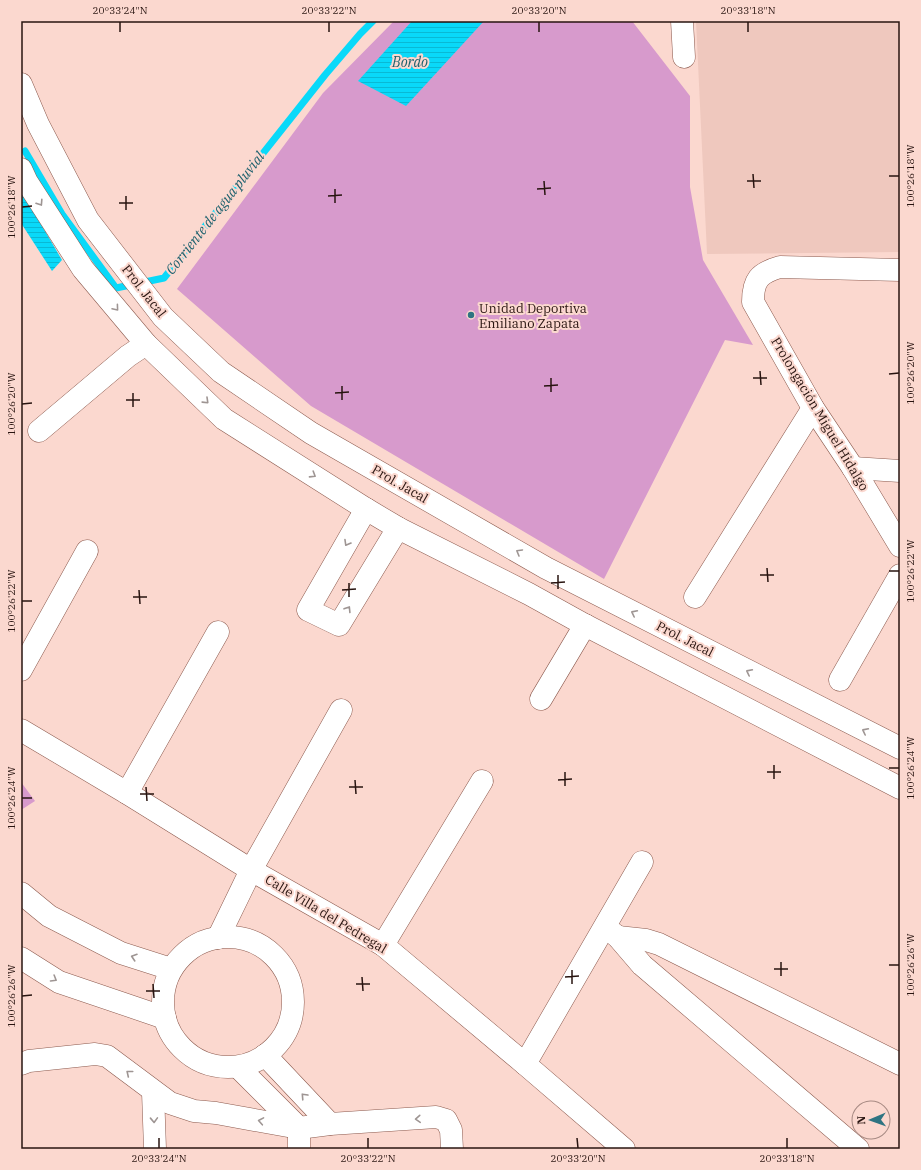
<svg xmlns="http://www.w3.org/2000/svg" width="921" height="1170" font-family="'IBM Plex Serif',serif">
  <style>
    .built { fill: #efc8be }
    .park { fill: #d79acc }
    .water { fill: url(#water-rules) }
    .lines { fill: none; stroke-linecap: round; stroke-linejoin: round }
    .stream { stroke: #09d9f9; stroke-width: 7 }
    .minor-casing { stroke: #8c5a4e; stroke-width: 23 }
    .minor { stroke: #fff; stroke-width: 22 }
    .oneway { stroke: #9e9593 }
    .ticks { fill: none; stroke: #281410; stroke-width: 1.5 }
    .poi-dot { fill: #2f7482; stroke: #fbd8cf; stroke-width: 1.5 }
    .labels { text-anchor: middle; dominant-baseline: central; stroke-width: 4; stroke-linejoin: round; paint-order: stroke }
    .street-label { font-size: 13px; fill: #281410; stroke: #fbd8cf }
    .poi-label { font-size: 13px; fill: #281410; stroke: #fbd8cf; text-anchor: start }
    .water-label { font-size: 14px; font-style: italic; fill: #1e616e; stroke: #fbd8cf }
    .neatline { fill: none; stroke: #281410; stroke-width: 1.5 }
    .ticks-label { font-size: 10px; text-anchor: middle; fill: #281410 }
  </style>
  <defs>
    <pattern id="water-rules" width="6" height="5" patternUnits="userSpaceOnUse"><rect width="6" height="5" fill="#09d9f9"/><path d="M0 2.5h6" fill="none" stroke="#09b9d4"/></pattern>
  </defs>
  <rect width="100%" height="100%" fill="#fbd8cf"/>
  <!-- built -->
  <path class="built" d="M696,21H900V252L707,254Z"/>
  <!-- park -->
  <g class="park">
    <path d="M394,21H632L690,96V187L703,260L753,345L725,340L604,579L311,406L177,289L323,93Z"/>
    <path d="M21,782L35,801L21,810Z"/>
  </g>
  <!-- water -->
  <g class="water">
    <path d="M412,21H484L406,106L358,81Z"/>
    <path d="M21,190L62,260L52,271L21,223Z"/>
  </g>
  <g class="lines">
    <!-- stream -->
    <path class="stream" d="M25,151L62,214L116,288L164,278L325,75L360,34L373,21"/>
    <defs>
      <g id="minor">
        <path d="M682,21L684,57"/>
        <path d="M21,84L38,124L88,220L163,317L221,372L311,433L546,568L900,748"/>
        <path d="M21,169L27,182L83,269L146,344L224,419L366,509L398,528L529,594L585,625L900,788"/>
        <path d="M900,270L780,267C759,273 753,280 753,302L813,408L853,468L900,546"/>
        <path d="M39,431L128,356L146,344"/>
        <path d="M853,468L900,471"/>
        <path d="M366,509L308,610L339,625L398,528"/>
        <path d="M695,597L813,408"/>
        <path d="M21,670L87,551"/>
        <path d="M840,680L900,575"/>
        <path d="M541,699L585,625"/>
        <path d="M21,730L127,793L251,870L383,945L525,1064L624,1149"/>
        <path d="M127,793L218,632"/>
        <path d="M21,893L49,916L121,953L171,969"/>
        <path d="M605,927L618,937L642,965L858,1149"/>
        <path d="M618,937L646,940L659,944L900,1064"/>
        <circle cx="228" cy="1002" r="65"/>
        <path d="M218,938L251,870L341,710"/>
        <path d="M383,945L482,781"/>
        <path d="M21,958L59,982L165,1018"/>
        <path d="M265,1055L330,1124"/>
        <path d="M21,1064L29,1061L95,1054L107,1056L170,1103L194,1111L216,1113L299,1128L330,1124L436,1117L446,1120L451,1130L452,1149"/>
        <path d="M525,1064L642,862"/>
        <path d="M238,1067L299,1128V1149"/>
        <path d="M153,1092L155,1149"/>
      </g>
    </defs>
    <!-- minor casing -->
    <use href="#minor" class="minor-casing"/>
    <!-- minor -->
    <use href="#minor" class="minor"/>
  </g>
  <!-- one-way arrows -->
  <defs><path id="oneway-chevron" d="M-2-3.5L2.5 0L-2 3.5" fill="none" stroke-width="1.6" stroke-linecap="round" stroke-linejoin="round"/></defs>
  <g class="oneway">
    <use href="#oneway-chevron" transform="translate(40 203) rotate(57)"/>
    <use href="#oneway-chevron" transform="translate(116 308) rotate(50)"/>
    <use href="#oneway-chevron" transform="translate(206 401) rotate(44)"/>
    <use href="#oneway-chevron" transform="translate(313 475) rotate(32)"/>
    <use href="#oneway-chevron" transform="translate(347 543) rotate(120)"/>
    <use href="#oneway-chevron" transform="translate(519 552) rotate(-150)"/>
    <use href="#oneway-chevron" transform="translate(348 609) rotate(-58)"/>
    <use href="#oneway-chevron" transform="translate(634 613) rotate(-153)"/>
    <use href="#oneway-chevron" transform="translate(749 672) rotate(-153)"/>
    <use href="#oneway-chevron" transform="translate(865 731) rotate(-153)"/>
    <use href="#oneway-chevron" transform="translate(134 957) rotate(-162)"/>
    <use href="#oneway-chevron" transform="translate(54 979) rotate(31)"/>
    <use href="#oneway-chevron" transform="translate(129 1073) rotate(-141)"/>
    <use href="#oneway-chevron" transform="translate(304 1096) rotate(-133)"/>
    <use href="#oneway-chevron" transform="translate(418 1119) rotate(176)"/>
    <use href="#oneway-chevron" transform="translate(154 1120) rotate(88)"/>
    <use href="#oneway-chevron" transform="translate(261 1121) rotate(-170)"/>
  </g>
  <!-- ticks -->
  <path class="ticks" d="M120,22V32M329,22V32M539,22V32M748,22V32M753,174L754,188M889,176H899M544,181L545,195M747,181H761M335,189V203M537,189L551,188M126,196V210M328,196L342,195M119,203H133M22,207L32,206M760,371L761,385M889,374L899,373M551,378V392M753,378H767M342,386V400M544,386L558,385M133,393V407M335,393L349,392M126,400H140M22,404L32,403M767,568L768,582M889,571H899M558,575V589M760,575H774M349,583V597M551,583L565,582M139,590L140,604M342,590L356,589M133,597H147M22,601H32M774,765V779M889,768H899M565,772V786M767,772H781M355,780L356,794M558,780L572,779M146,787L147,801M349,787H363M140,794H154M22,798H32M781,962V976M889,965H899M774,969H788M572,970V984M362,977L363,991M565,977L579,976M153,984L154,998M356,984H370M146,991H160M22,996L32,995M159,1138V1148M368,1138V1148M577,1138L578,1148M787,1138V1148"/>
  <!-- markers -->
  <circle class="poi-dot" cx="471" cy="315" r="4"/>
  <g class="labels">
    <!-- street labels -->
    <g class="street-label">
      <text transform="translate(144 291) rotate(52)">Prol. Jacal</text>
      <text transform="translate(820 414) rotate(59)">Prolongación Miguel Hidalgo</text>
      <text transform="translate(400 484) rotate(30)">Prol. Jacal</text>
      <text transform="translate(685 639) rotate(27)">Prol. Jacal</text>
      <text transform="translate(326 914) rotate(31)">Calle Villa del Pedregal</text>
    </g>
    <!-- poi labels -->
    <g class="poi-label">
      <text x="479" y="308">Unidad Deportiva<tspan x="479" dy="15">Emiliano Zapata</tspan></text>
    </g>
    <!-- water labels -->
    <g class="water-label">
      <text x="410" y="62">Bordo</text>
      <text transform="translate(215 213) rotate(-52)">Corriente de agua pluvial</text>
    </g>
  </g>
  <!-- border -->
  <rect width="921" height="1170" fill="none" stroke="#fbd8cf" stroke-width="44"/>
  <!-- north arrow -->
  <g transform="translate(871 1120) rotate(268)"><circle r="19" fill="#fbd8cf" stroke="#a78a83"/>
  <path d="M0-3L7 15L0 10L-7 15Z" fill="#2f7482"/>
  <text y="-6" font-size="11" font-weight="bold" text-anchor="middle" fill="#281410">N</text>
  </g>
  <rect x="22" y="22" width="877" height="1126" class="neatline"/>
  <g class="ticks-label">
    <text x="120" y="14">20°33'24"N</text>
    <text x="329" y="14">20°33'22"N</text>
    <text x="539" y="14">20°33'20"N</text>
    <text x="748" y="14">20°33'18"N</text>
    <text transform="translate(910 176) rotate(-90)" y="4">100°26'18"W</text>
    <text transform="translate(11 207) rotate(-90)" y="4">100°26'18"W</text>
    <text transform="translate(910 373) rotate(-90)" y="4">100°26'20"W</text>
    <text transform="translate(11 404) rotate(-90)" y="4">100°26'20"W</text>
    <text transform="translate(910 571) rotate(-90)" y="4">100°26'22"W</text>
    <text transform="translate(11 601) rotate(-90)" y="4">100°26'22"W</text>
    <text transform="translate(910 768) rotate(-90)" y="4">100°26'24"W</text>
    <text transform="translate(11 798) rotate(-90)" y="4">100°26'24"W</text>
    <text transform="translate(910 965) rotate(-90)" y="4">100°26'26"W</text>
    <text transform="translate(11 996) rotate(-90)" y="4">100°26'26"W</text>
    <text x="159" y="1162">20°33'24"N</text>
    <text x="368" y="1162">20°33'22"N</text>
    <text x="578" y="1162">20°33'20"N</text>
    <text x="787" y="1162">20°33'18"N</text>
  </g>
</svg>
